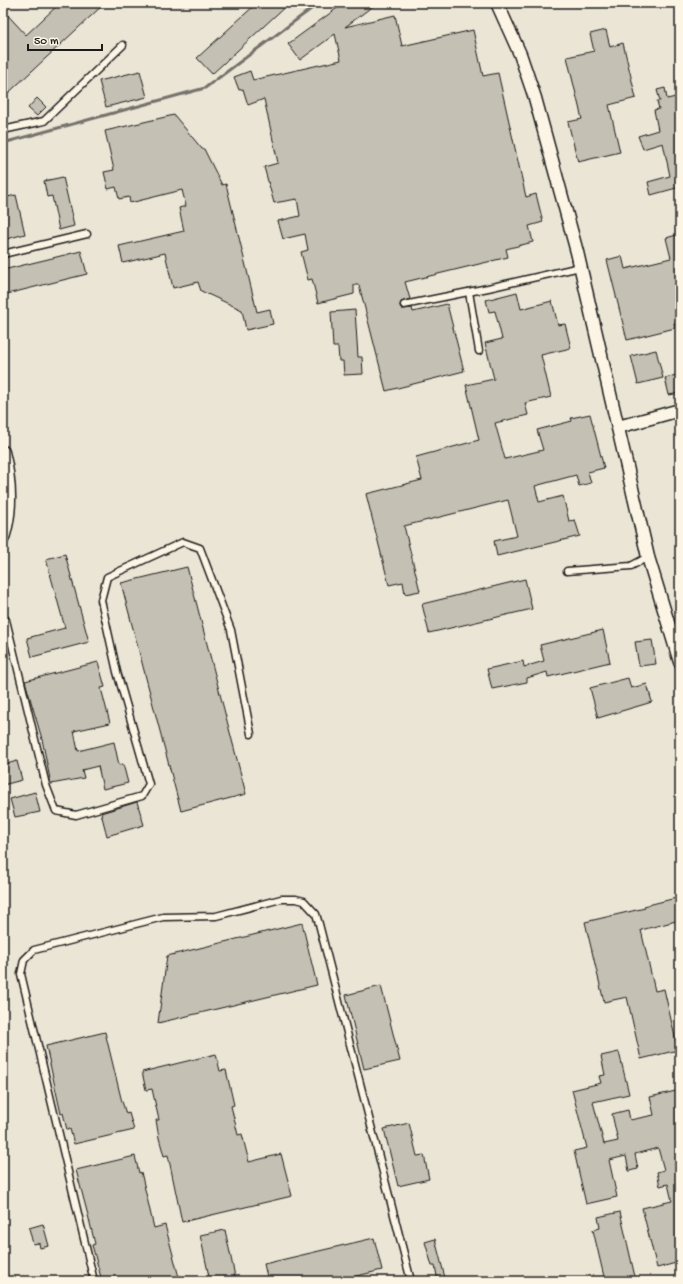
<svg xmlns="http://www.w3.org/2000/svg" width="683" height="1284" font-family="'Gochi Hand',sans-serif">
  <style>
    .built { fill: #ebe5d6 }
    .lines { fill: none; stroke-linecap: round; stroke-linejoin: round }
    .stream { stroke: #75726c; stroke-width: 3 }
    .building { fill: #c4c0b3; stroke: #1c1c1c }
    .lane-casing { stroke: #1c1c1c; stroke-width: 9 }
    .street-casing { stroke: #1c1c1c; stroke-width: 15 }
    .lane { stroke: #fcf5e5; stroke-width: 6 }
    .street { stroke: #fcf5e5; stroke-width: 12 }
  </style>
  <rect width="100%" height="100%" fill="#fcf5e5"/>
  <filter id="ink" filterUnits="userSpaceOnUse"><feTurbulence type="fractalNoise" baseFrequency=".025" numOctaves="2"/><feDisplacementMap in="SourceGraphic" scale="8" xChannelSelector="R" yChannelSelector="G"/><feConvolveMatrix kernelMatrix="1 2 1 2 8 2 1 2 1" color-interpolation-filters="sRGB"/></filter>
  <g filter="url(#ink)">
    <!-- built -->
    <rect class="built" x="3" y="3" width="677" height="1278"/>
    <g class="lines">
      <!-- stream -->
      <path class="stream" d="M3,143L205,88L319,3"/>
    </g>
    <!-- building -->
    <g class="building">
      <path d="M60,3H105L3,98V10L26,35Z"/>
      <path d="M257,3H289L212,74L197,58Z"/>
      <path d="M344,3H377L345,27L395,15L402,46L473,30L483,76L498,73L526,197L536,194L543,222L529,226L533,242L506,249L508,257L405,282L410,299L401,302L400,306L402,309L412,308L413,312L447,304L464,371L386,391L359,285H354V294L318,303L312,279L308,280L301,252L308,250L305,234L283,239L278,221L300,216L297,199L274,203L264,167L278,163L264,99L248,105L243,89L239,90L234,77L250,71L253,80L341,60L335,34L300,60L288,44Z"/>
      <path d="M606,30L610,47L623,43L636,98L609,105L620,152L578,162L568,122L582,119L567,57L594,51L590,34Z"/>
      <path d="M140,71L147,97L106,107L99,81Z"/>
      <path d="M665,88L667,99L680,96V187L651,195L648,182L670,176L663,143L643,149L638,136L658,130L654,110L659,109L657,101H660L657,90Z"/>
      <path d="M37,98L46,107L37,116L28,108Z"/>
      <path d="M174,115L202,149H204L222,185L226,184L257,312L270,309L273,324L246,330L242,310L201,291L198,282L173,288L165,253L123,263L119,246L184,231L179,208L186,206L182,190L130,203L129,197L119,199L116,187L108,189L104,172L114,170L105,131Z"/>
      <path d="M63,177L74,226L59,230L52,196L47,197L44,181Z"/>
      <path d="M16,195L25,234L3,240V198Z"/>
      <path d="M680,234V322L674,323L675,328L627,340L607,260L622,256L625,269L671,258L666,238Z"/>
      <path d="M81,251L87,274L3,295V270Z"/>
      <path d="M517,292L521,309L552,301L558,325L565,324L571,348L541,355L551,397L525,403L528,415L495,423L505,459L543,450L537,430L572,421L571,418L590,414L604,468L588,472L591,483L579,486L576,475L535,486L539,502L563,496L569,521L575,520L580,536L497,556L494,541L517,536L508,500L404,526L420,591L405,594L403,582L389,585L366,494L422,480L416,457L479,440L466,385L494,379L485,343L502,339L495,311L489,312L486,300Z"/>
      <path d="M355,310L358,357H362L363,374L344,375L343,361H339L338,347H333L331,312Z"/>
      <path d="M656,350L663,378L638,384L631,356Z"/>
      <path d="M680,374V393L669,395L665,378Z"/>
      <path d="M65,554L89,642L32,657L27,638L65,628L46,559Z"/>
      <path d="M187,567L246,794L181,811L121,583Z"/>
      <path d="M525,579L532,609L429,633L422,604Z"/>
      <path d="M603,630L610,662L548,677L547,672L527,678V682L492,689L487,669L523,661L524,667L544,661L540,645Z"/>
      <path d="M652,640L656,664L639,666L635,642Z"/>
      <path d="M98,662L105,687L101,688L110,723L74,731L78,751L114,742L119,765L123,764L128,783L103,789L98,766L82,770L84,778L51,784L42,739L25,681Z"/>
      <path d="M628,678L631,688L647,684L652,702L598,718L590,688Z"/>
      <path d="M17,761L22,780L3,785V765Z"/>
      <path d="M35,792L40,812L15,817L10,799Z"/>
      <path d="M137,802L144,825L107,836L101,813Z"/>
      <path d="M680,897V920L641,930L655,991L664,989L678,1050L641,1059L627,997L604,1002L585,922L645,908L644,906Z"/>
      <path d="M302,923L317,985L158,1023L167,956Z"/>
      <path d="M381,986L400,1061L364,1069L346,995Z"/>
      <path d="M105,1032L121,1098L126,1114L129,1113L134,1130L74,1144L70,1129L67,1130L63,1113L61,1114L46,1046Z"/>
      <path d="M619,1052L629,1094L593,1102L604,1144L618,1141L612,1114L628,1110L630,1120L654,1115L650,1097L680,1090V1262L657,1268L642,1208L672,1201L668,1184L660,1186L657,1172L664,1170L658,1148L635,1154L638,1169L629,1171L626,1156L609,1160L617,1197L586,1204L574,1151L587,1148L572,1090L601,1083L599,1076L605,1075L601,1056Z"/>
      <path d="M216,1054L220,1071L226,1070L234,1105L231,1106L238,1135L242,1134L249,1162L281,1154L292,1196L182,1222L168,1155L164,1156L159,1138L156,1120H159L152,1089L146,1090L142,1072Z"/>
      <path d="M409,1123L417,1156L424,1155L429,1179L398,1186L384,1129Z"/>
      <path d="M135,1156L139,1173L141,1172L154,1228L165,1225L180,1281H102L92,1245L95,1244L89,1219L76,1170Z"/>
      <path d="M620,1212L636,1281H605L593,1230L600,1228L598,1217Z"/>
      <path d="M43,1224L49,1246L40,1248L39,1243L33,1244L29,1228Z"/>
      <path d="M225,1230L236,1281H210L200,1235Z"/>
      <path d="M374,1238L382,1270L336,1281H268L264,1264Z"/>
      <path d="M435,1239L444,1274L446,1281H438L435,1266H432L425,1242Z"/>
    </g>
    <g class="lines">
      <defs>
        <g id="lane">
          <path d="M3,130L44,121L123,45"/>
          <path d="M3,254L87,234"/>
          <path d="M469,292L479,351"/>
          <path d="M404,305L488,288L580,267"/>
          <path d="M567,571L631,566L648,557"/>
          <path d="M3,617L6,620L46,785L56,811L76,815L142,796L149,784L117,672L101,600L107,577L183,542L200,548L231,630L251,734"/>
          <path d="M94,1281L21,974L24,960L34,950L163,917L216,916L281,899H296L304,901L316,914L319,924L411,1281"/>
        </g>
        <g id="street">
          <path d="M497,3L520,54L535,98L577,252L648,557L680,662"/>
          <path d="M618,427L680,410"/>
          <path d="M3,452C10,480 12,510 3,538"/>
        </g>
      </defs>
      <!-- lane casing -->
      <use href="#lane" class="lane-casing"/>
      <!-- street casing -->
      <use href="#street" class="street-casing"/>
      <!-- lane -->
      <use href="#lane" class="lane"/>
      <!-- street -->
      <use href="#street" class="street"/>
    </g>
  </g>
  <!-- margin -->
  <rect width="683" height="1284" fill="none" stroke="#fcf5e5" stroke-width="16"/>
  <rect x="8" y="8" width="667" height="1268" fill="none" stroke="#1c1c1c" stroke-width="1.5" filter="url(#ink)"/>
  <!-- scale -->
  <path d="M28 44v6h74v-6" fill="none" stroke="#1c1c1c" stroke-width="2"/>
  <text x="34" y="44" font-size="12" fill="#1c1c1c" stroke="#fcf5e5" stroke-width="3" paint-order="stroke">50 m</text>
</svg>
